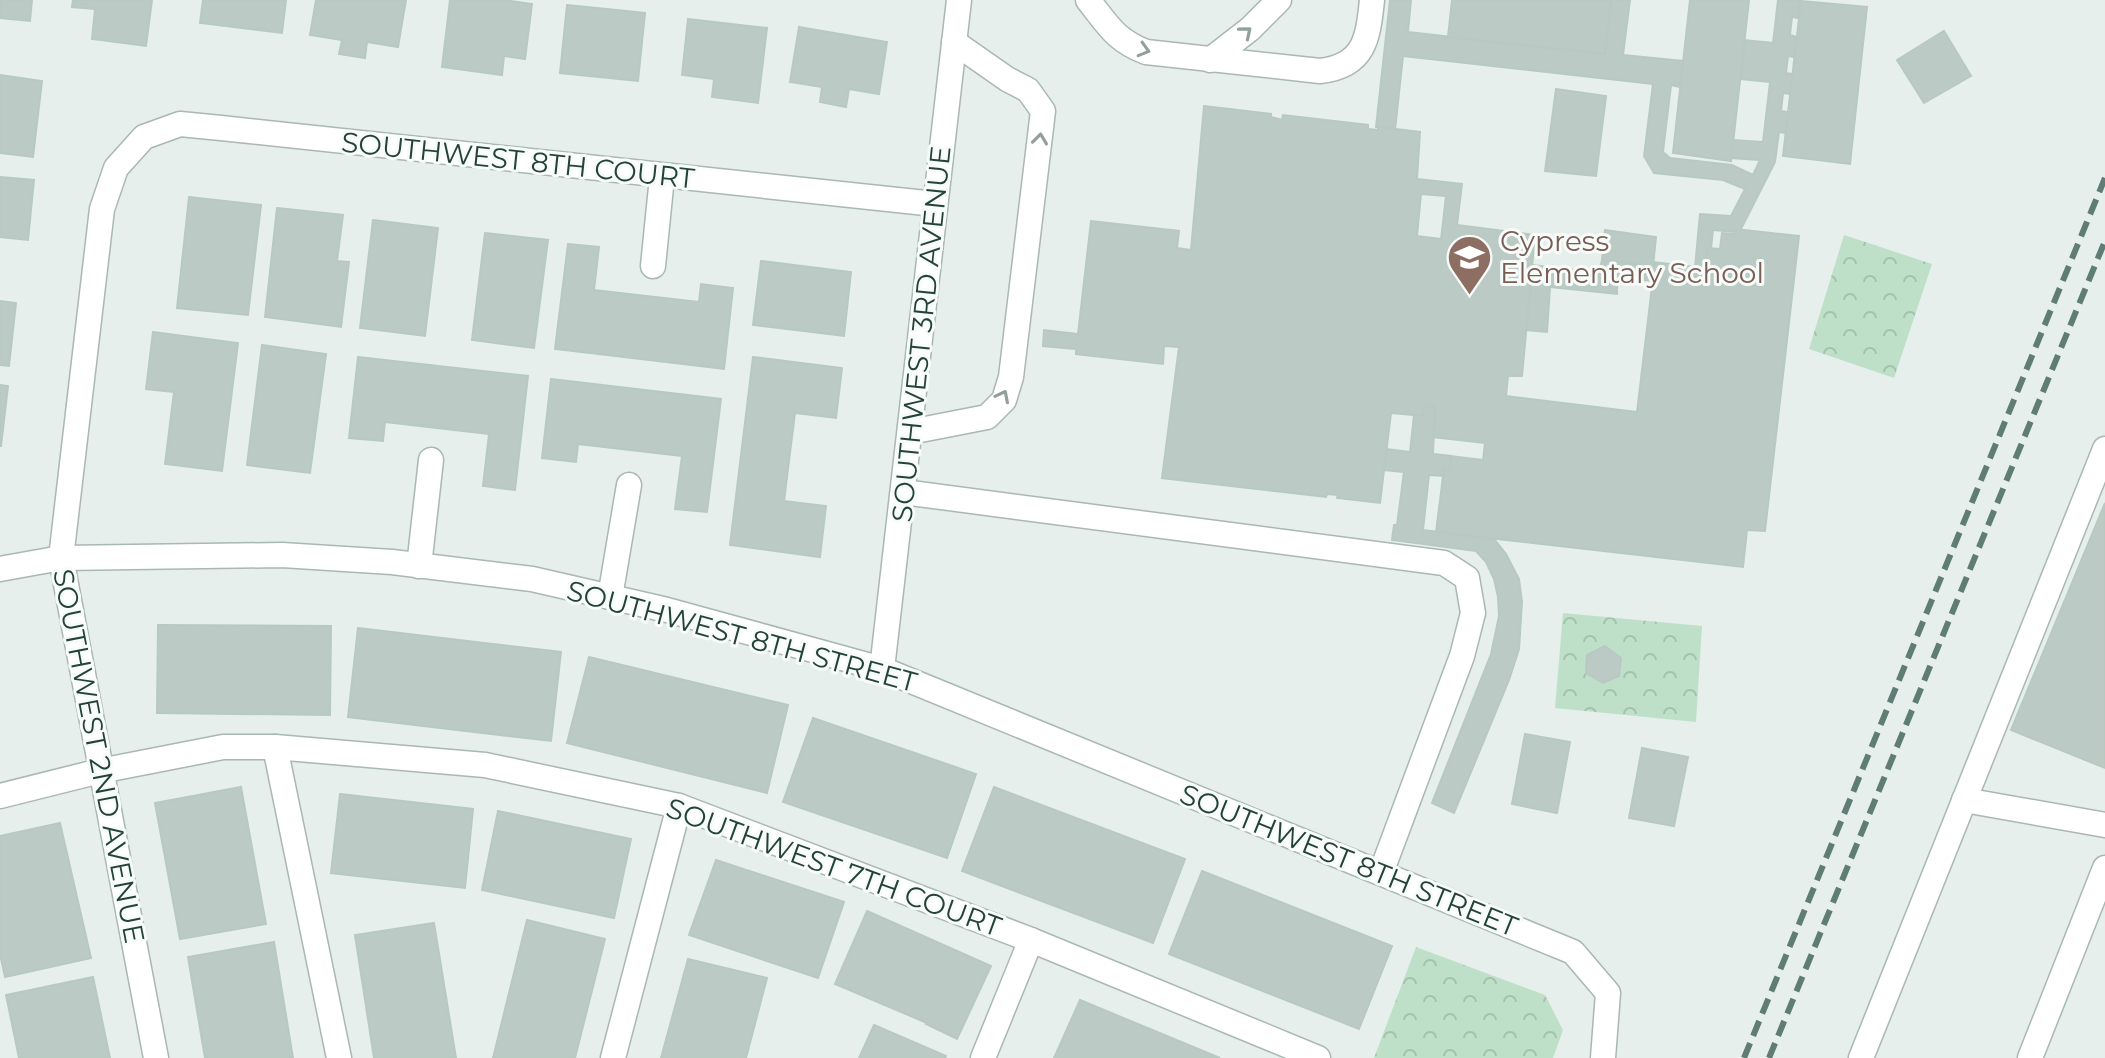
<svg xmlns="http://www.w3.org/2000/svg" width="2105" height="1058" font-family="Montserrat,sans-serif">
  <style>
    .park { fill: url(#park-crowns) }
    .building { fill: #bbcac4; stroke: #b8c9c2; stroke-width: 2; fill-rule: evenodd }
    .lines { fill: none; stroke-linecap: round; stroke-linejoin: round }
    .minor-casing { stroke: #a8b8b2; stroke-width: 27 }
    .minor { stroke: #fff; stroke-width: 24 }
    .rail { stroke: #5f7d75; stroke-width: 6; stroke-dasharray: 16 8; stroke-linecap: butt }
    .oneway { stroke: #92a09c }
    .labels { text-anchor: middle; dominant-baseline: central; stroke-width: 6; stroke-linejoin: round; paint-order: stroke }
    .street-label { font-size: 28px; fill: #24423a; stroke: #f7fbf9 }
    .education-label { font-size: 28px; fill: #785e54; stroke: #f7fbf9; text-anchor: start }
  </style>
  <defs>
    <pattern id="park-crowns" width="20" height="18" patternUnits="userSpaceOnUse" patternTransform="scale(2)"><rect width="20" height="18" fill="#bfe0c8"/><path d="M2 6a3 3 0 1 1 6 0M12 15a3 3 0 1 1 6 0" fill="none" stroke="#a4c1ad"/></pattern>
  </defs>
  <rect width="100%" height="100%" fill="#e6efeb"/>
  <!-- park -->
  <g class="park">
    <path d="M1844,235L1932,264L1894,378L1809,349Z"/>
    <path d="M1563,613L1702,626L1696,722L1555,708Z"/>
    <path d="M1416,947L1545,995L1563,1030L1553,1058H1374Z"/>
  </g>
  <!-- building -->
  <g class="building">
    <path d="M0,0H32L30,21L0,18Z"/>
    <path d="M73,0H152L146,46L92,39L95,9L72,7Z"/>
    <path d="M203,0H286L282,33L200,23Z"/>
    <path d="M316,0H406L398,47L367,42L365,58L339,54L342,40L310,35Z"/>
    <path d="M450,0H504L532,4L525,59L504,56L502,75L442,67Z"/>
    <path d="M1390,0H1411L1408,32L1605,54L1611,0H1630L1623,55L1683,61L1680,87L1671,85L1663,152L1670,158L1732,165L1753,175L1760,160L1731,158L1733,140L1763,142L1770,82L1741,79L1745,40L1773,43L1778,0H1801L1798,18L1792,17L1790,35L1797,37L1795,57L1788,56L1786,73L1793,74L1790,94L1783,93L1781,111L1788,112L1786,133L1779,132L1775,162L1741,229H1736L1735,232L1713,230L1711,249L1708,248L1704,284L1653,278L1652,281L1617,277V294L1550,287L1547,332L1526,330L1533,265L1599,273L1602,260L1653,266L1654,262L1695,267L1700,214L1731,216L1745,189L1723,180L1654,173L1644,156L1653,84L1403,56L1395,130L1376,127Z"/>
    <path d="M1452,0H1611L1605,54L1448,37Z"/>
    <path d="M1690,0H1749L1731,161L1673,153Z"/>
    <path d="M1801,1L1867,7L1850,164L1783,156Z"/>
    <path d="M567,5L645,13L638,81L560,73Z"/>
    <path d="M688,19L767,28L758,103L712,97L714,79L682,75Z"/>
    <path d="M799,27L887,42L879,94L849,89L846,107L820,102L822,87L790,82Z"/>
    <path d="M1944,31L1971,76L1924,103L1897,60Z"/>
    <path d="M0,75L42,81L33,157L0,153Z"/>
    <path d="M1556,89L1606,96L1596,176L1545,171Z"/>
    <path d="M1204,106L1271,114V117L1282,120L1283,115L1368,125V129L1378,130V127L1420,132L1417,179L1462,184L1457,225L1535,235L1522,376H1508L1506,396L1637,412L1653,278L1704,284L1708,248L1720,249L1722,233L1736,234V229L1799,236L1765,531L1747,530L1743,567L1436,532L1444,469H1450L1451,456L1483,460L1485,443L1433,437L1435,407L1424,406L1423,416L1391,413L1380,503L1337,498L1338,495L1327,494L1326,497L1162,478L1179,347L1164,346L1163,364L1076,354V349L1043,346L1044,330L1078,334L1091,221L1179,231L1177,248L1191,250ZM1421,194L1446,196L1441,239L1417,236Z"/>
    <path d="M0,177L34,180L28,240L0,237Z"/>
    <path d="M189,197L261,205L248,315L177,308Z"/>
    <path d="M277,208L343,215L337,261L349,262L341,327L265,317Z"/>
    <path d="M373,220L438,228L425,336L360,328Z"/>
    <path d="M1605,230L1656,237L1653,266L1602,260Z"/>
    <path d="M485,233L548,240L534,348L472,340Z"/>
    <path d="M568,244L599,247L594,290L699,302L701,284L733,288L724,369L555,349Z"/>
    <path d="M761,261L851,272L844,336L753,325Z"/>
    <path d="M0,301L16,303L9,366L0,365Z"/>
    <path d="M153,332L238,343L222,471L165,464L174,392L146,389Z"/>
    <path d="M262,345L326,354L310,473L247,465Z"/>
    <path d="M358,357L528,376L515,490L483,486L489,434L385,422L383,441L349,438Z"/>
    <path d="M753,357L842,368L836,418L795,413L784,501L826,506L820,557L730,545Z"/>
    <path d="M551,379L721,399L707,512L675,509L682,456L578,444L576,462L542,458Z"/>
    <path d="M0,385L8,386L1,446H0Z"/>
    <path d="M1424,406L1435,407L1433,454L1451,456L1450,469H1444V476L1429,475L1423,530L1494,539L1506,554L1519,579L1522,602L1519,649L1509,680L1454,813L1432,803L1491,654L1499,616L1498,597L1494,579L1486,562L1476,551L1392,540L1394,525H1397L1404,472L1384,470L1387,449L1410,452L1414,415L1423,416Z"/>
    <path d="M2105,503V768L2011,730Z"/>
    <path d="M158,625L331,626L330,715L157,713Z"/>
    <path d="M358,628L561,652L551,741L348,717Z"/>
    <path d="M1605,646L1621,658L1619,676L1603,683L1586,673L1587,655Z"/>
    <path d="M589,657L788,705L767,793L567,743Z"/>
    <path d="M813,718L976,774L947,858L783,802Z"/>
    <path d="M1525,734L1570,742L1557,813L1512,804Z"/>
    <path d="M1642,748L1688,757L1674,826L1629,818Z"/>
    <path d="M241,787L266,924L180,939L155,803Z"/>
    <path d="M994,787L1185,859L1153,943L962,871Z"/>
    <path d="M340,794L473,809L465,888L331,873Z"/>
    <path d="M498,811L631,839L614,918L482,890Z"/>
    <path d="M60,823L91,958L5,977L0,954V836Z"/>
    <path d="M716,860L844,902L818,978L689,935Z"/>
    <path d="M1202,871L1392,946L1359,1029L1169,954Z"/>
    <path d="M867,911L991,966L957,1039L926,1024L927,1023L835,984Z"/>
    <path d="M527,920L605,939L575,1058H493Z"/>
    <path d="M434,923L456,1058H374L355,935Z"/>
    <path d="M274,942L293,1058H205L188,957Z"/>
    <path d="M688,959L767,978L746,1058H661Z"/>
    <path d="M93,977L110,1058H19L6,995Z"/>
    <path d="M1080,1000L1220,1058H1054Z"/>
    <path d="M874,1025L946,1056L945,1058H859Z"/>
  </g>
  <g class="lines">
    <defs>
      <g id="minor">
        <path d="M1088,0C1108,25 1115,40 1146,52L1320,71C1365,66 1368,38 1372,0"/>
        <path d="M1210,60L1250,29L1279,0"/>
        <path d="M653,266L662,177"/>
        <path d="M910,432L987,417L1004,400L1011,377L1043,111L1028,90L1007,79L954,42"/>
        <path d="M903,492L1444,563L1467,578L1473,613L1462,656L1381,873"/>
        <path d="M419,566L431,460"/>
        <path d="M0,569L61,558L282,555L392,562L532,579L667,610L882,669L1573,952L1608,993L1603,1058"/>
        <path d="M610,597L629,485"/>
        <path d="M882,669L959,0"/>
        <path d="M275,747L339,1058"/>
        <path d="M0,796L100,771L223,747H275L485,765L679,806L1031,940L1318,1058"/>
        <path d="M1964,800L2105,825"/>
        <path d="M156,1058L61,558L102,209L116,168L144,137L180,124L221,128L935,204"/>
        <path d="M613,1058L679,806"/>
        <path d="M983,1058L1031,940"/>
        <path d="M1861,1058L2105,449"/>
        <path d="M2030,1058L2105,868"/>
      </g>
    </defs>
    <!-- minor casing -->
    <use href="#minor" class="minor-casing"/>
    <!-- minor -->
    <use href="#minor" class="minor"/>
    <!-- rail -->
    <g class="rail">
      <path d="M1744,1058L2105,178"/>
      <path d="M1769,1058L2105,241"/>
    </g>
  </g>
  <!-- one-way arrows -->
  <defs><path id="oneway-chevron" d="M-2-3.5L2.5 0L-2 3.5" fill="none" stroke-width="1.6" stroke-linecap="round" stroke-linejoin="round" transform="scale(2)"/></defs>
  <g class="oneway">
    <use href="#oneway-chevron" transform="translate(1246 32) rotate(-40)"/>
    <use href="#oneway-chevron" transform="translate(1144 50) rotate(16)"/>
    <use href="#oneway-chevron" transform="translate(1040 139) rotate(-83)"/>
    <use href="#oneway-chevron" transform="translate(1003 396) rotate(-63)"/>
  </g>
  <!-- icons -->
  <defs>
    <symbol id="school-pin" viewBox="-11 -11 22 30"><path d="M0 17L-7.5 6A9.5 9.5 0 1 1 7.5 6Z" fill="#8d6e63" stroke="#f7fbf9"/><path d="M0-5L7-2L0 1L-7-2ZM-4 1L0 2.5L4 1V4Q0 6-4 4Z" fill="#fff"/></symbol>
  </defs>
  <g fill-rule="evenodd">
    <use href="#school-pin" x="1444" y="232" width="51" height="69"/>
  </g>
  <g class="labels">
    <!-- street labels -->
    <g class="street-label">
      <text transform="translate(518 160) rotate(6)">SOUTHWEST 8TH COURT</text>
      <text transform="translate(921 334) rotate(-84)">SOUTHWEST 3RD AVENUE</text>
      <text transform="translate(742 636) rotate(15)">SOUTHWEST 8TH STREET</text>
      <text transform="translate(99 756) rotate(79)">SOUTHWEST 2ND AVENUE</text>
      <text transform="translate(1349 860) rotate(22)">SOUTHWEST 8TH STREET</text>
      <text transform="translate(834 867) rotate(20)">SOUTHWEST 7TH COURT</text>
    </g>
    <!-- education labels -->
    <g class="education-label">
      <text x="1500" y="241">Cypress<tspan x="1500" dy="32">Elementary School</tspan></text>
    </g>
  </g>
</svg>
